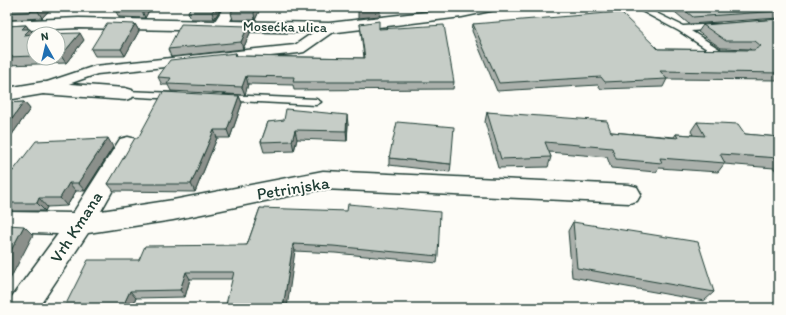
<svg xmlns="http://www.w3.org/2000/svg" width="786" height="315" font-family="Itim,sans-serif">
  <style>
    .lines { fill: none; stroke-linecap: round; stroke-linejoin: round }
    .service-casing { stroke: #1f3d34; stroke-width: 3 }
    .pedestrian-casing { stroke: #1f3d34; stroke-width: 3 }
    .minor-casing { stroke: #1f3d34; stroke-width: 3 }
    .service { fill: #fdfcf7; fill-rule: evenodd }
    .pedestrian { fill: #fdfcf7; fill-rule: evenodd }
    .minor { fill: #fdfcf7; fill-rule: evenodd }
    .wall { fill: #aab0ab; stroke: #1f3d34 }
    .shaded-wall { fill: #8b908b; stroke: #1f3d34 }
    .building { fill: #c6cdc7; stroke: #1f3d34 }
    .labels { text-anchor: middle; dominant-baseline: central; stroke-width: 4; stroke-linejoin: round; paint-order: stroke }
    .far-street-label { font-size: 14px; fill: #1f3d34; stroke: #fdfcf7 }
    .street-label { font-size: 17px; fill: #1f3d34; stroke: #fdfcf7 }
  </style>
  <rect width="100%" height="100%" fill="#fdfcf7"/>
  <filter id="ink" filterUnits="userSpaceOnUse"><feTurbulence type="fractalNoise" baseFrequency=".025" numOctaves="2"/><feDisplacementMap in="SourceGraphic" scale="8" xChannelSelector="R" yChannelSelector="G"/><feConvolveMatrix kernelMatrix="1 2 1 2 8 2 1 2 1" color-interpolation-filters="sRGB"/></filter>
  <g filter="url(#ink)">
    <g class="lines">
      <defs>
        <g id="service">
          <path d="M634,7H644L683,26L720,24V28L717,29L691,31L721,50L730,51L732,53L727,56L716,55L679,31Z"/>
          <path d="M125,91L176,93L181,96L176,99L121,96L120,94L121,92Z"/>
          <path d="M224,95L316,99L321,102L316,105L220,100L219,98Z"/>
        </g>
        <path id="pedestrian" d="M329,24L334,25L335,28L334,31L304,52L299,53L97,74L43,93L38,91L35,88L38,85L95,66L295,45L324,25Z"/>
        <g id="minor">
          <path d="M224,7H238L230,21L329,23L469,7H497L495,10L462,17L329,33L79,28L7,31V21L79,18L215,21Z"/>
          <path d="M43,82L125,88L132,90L134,94L132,98L125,100L43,94L7,100V88Z"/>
          <path d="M128,137L136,139L139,144L101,211L173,200L323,171L629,185L637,187L641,194L637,201L629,203L323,189L173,220L88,233L38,308H7L11,298L58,234L7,232V212L73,213L120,139Z"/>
        </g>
      </defs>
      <!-- service casing -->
      <use href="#service" class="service-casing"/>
      <!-- pedestrian casing -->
      <use href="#pedestrian" class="pedestrian-casing"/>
      <!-- minor casing -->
      <use href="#minor" class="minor-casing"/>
      <!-- service -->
      <use href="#service" class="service"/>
      <!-- pedestrian -->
      <use href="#pedestrian" class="pedestrian"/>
      <!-- minor -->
      <use href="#minor" class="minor"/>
    </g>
    <!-- wall -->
    <g class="wall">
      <path d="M7,7H52L42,18L7,20Z"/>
      <path d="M118,7H151L145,18L119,17L115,10Z"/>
      <path d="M191,7H222L214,19H191L188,12Z"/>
      <path d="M261,7L255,20H233L231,13Z"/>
      <path d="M669,7H779V18L689,24Z"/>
      <path d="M779,19V80L667,79L663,87L601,89L598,85L497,91L472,31L473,24L658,49L751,50L750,49L721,48L698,32L703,25Z"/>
      <path d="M135,24L139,31L125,56H95L91,49Z"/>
      <path d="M360,24L379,29L454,82L453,89L294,90L293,85L248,84L245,95L171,91L168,85H162L158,77L236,53L237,56L364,58Z"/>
      <path d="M26,25L29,29L34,34V58H58V34L84,40L66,63L7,65V26Z"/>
      <path d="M248,26L250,33L243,49L171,57L168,49Z"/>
      <path d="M239,96L242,103L230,138H217L195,192L114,191L108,184L138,138Z"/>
      <path d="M24,102L30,109L11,136L7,137V103Z"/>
      <path d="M487,112L611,132L674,137L676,134L693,135L691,131L697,122L745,134L779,137V176L774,168L724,164L718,172L659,168L656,172L611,168L607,157L549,152L551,157L548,167L498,168L485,122Z"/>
      <path d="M268,122L348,124L347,141L297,139L294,151L264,152L261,142Z"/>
      <path d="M113,147L85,191H76L67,206L47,207L45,211H7V172L13,171Z"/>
      <path d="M389,158L451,164L450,172L389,165Z"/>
      <path d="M260,208L438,256L437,263L335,253L295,251L232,279H190L185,297L136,298L132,308H64L139,260L247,245Z"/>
      <path d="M573,222L714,292L704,301L572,277L568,231Z"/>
    </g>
    <!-- shaded-wall -->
    <g class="shaded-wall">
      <path d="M42,7H52L42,18L38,11Z"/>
      <path d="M144,7H151L145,18L142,11Z"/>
      <path d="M216,7H222L214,19L212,12Z"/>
      <path d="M256,7H261L255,20L254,13Z"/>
      <path d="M366,7H380V16L358,18V8Z"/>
      <path d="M135,24L139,31L125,56L121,49Z"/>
      <path d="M26,25L29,30L30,29L34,35H24L22,29Z"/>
      <path d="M248,26L250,33L243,49L241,42Z"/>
      <path d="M80,33L84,40L66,63L61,56Z"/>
      <path d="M246,76L248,84L245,95L242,87Z"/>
      <path d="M239,96L242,103L230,138L227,130Z"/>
      <path d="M24,102L30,109L11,136L7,131V126Z"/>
      <path d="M347,115L348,124L347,141L346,131Z"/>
      <path d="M214,130L217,138L195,192L191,184Z"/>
      <path d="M295,130L297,139L294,151L292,141Z"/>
      <path d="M108,138L113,147L85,191L78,183Z"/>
      <path d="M69,183L76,191L67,206L60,198Z"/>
      <path d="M39,198L47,207L45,211L37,203Z"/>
      <path d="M24,226L33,235L7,285V258Z"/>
      <path d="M293,244L295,251L287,308H283Z"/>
      <path d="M186,272L190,279L185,297L180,290Z"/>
      <path d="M130,291L136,298L132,308H122Z"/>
    </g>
    <!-- building -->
    <g class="building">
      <path d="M7,7H42L38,11L7,13Z"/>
      <path d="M118,7H144L142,11L115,10Z"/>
      <path d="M191,7H216L212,12H188Z"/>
      <path d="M234,7H256L254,13H231Z"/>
      <path d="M681,7H779V11L693,17Z"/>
      <path d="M620,12L658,49L754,50L761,46L755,41H726L703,25L779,19V73L660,71L667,79L605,82L601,77L499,83L473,24Z"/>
      <path d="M379,21V29L444,25L454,82H293L294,77L246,76L242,87L167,84L171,78L158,77L170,60L236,53L235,56L365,58L360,24Z"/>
      <path d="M107,23L135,24L121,49H91Z"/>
      <path d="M181,24L248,26L241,42L168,49Z"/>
      <path d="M26,25L22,29H30L24,35L34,34V56L7,57V26Z"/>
      <path d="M80,33L61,56H58V34H42Z"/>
      <path d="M163,92L239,96L227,130H214L191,184H108L135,138H138Z"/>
      <path d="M24,102L7,126V103Z"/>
      <path d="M286,109L347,115L346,131L295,130L292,141L261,142L268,122L284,120Z"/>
      <path d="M487,112L607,121L611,132L678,138L676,134L705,136L697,122L738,124L745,134L779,137V158L720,154L725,163L660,158L662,163L616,159L612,148L545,142L551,157L501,159Z"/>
      <path d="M397,122L454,127L451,164L389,158Z"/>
      <path d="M108,138L78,183H69L60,198H39L37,203H7V172L13,171L36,141Z"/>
      <path d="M348,204L440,212L438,256L333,246L293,244L283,308H225L234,272H186L180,290L130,291L122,308H64L88,260H139L145,246L247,245L260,208L347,211Z"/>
      <path d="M573,222L698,242L714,292L577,268Z"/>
      <path d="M7,225L24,226L7,258Z"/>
    </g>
  </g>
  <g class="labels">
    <!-- far-street labels -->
    <g class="far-street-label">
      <text transform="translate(285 27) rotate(1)">Mosećka ulica</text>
    </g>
    <!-- street labels -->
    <g class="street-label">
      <text transform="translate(293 188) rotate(-9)">Petrinjska</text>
      <text transform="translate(76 227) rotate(-57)">Vrh Kmana</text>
    </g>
  </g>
  <!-- margin -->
  <rect width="786" height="315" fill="none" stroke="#fdfcf7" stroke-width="24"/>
  <rect x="12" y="12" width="762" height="291" fill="none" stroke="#1f3d34" stroke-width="1.5" filter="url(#ink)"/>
  <!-- north arrow -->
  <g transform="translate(46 46) rotate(352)"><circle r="19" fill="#fdfcf7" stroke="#a4b0a9"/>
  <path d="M0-3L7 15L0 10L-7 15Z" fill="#1f6fb2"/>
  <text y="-6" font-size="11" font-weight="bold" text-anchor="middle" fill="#1f3d34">N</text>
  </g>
</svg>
